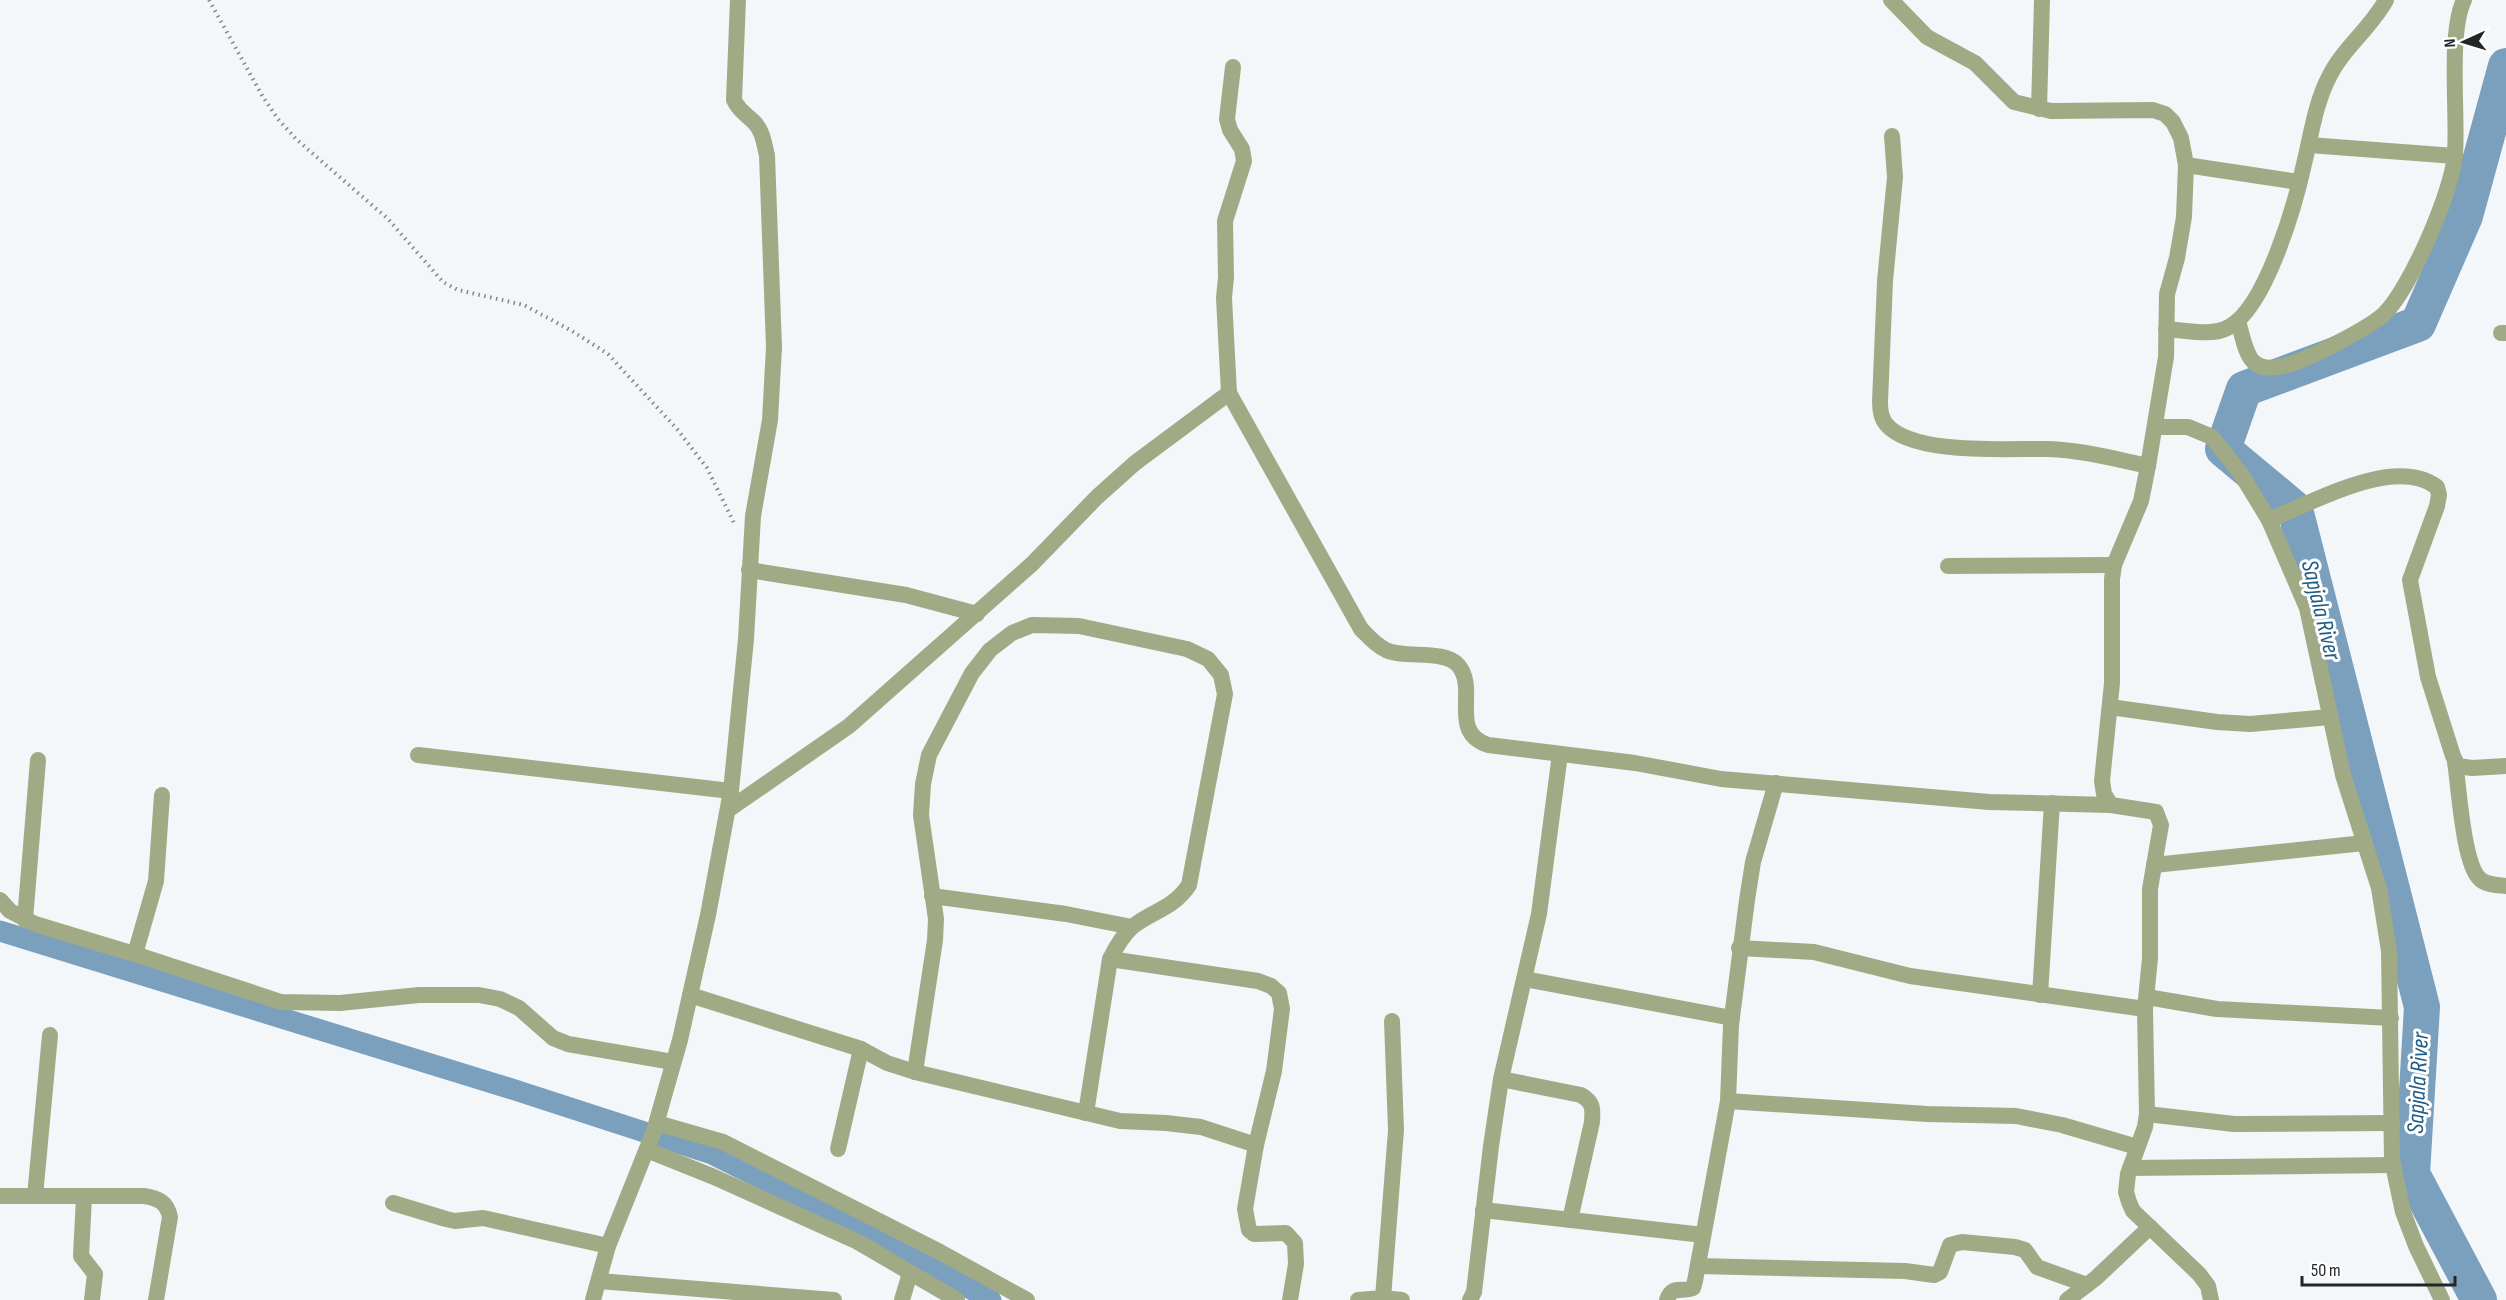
<svg xmlns="http://www.w3.org/2000/svg" width="2506" height="1300" font-family="'Sofia Sans Condensed',sans-serif">
  <style>
    .lines { fill: none; stroke-linecap: round; stroke-linejoin: round }
    .canal { stroke: #7ba0be; stroke-width: 21 }
    .river { stroke: #7ba0be; stroke-width: 36 }
    .path { stroke: #848689; stroke-width: 4; stroke-dasharray: 1.5 4.5; stroke-linecap: butt }
    .minor { stroke: #a0ab86; stroke-width: 16 }
    .labels { text-anchor: middle; dominant-baseline: central; stroke-width: 6; stroke-linejoin: round; paint-order: stroke }
    .water-label { font-size: 24px; font-style: italic; fill: #205d85; stroke: #fff }
  </style>
  <rect width="100%" height="100%" fill="#f3f7fa"/>
  <g class="lines">
    <!-- canal -->
    <path class="canal" d="M0,931L515,1090L712,1154L840,1218L991,1300"/>
    <!-- river -->
    <path class="river" d="M2479,1300L2412,1174L2422,1007L2295,509L2223,449L2244,389L2418,324L2465,216L2506,66"/>
    <!-- path -->
    <path class="path" d="M209,0L263,97L278,119L296,139L388,219L443,282L458,290L524,305L572,331L608,354L677,429L707,468L734,523"/>
    <!-- minor -->
    <g class="minor">
      <path d="M1891,0L1927,37L1975,63L2014,102L2051,111L2153,110L2165,114L2173,122L2181,138L2186,165L2184,217L2177,258L2167,294L2166,357L2148,466L2141,501L2114,565L2112,579V683L2102,781L2104,794L2111,805L2156,812L2161,825L2150,889V958L2145,1009L2147,1114L2145,1127L2128,1174L2126,1192L2129,1202L2133,1211L2199,1274L2208,1286L2211,1300"/>
      <path d="M2039,109L2042,0"/>
      <path d="M1892,136L1895,177L1885,281L1880,402C1880,410 1881,418 1886,424C1912,456 2010,448 2048,449C2082,450 2115,459 2148,466"/>
      <path d="M2309,145L2455,156"/>
      <path d="M2186,165L2299,182"/>
      <path d="M2238,321C2247,352 2247,376 2287,365C2307,360 2369,328 2384,314C2410,289 2453,190 2455,154C2458,114 2448,33 2464,0"/>
      <path d="M2166,329C2185,330 2212,337 2229,327C2266,307 2295,205 2304,164C2311,136 2315,104 2329,77C2343,48 2371,28 2386,0"/>
      <path d="M2501,333H2506"/>
      <path d="M1229,393L1361,629C1369,637 1375,645 1386,650C1405,659 1444,649 1458,665C1479,689 1448,732 1488,745L1635,763L1721,779L1989,802L2111,805"/>
      <path d="M2155,427H2188L2212,437L2241,474L2269,520L2307,608L2343,775L2379,888L2389,951L2392,1160L2403,1212L2416,1246L2442,1300"/>
      <path d="M2269,520C2312,503 2394,455 2437,487L2439,495L2437,506L2410,580L2428,677L2453,756L2458,766L2472,768L2506,766"/>
      <path d="M1948,566L2114,565"/>
      <path d="M749,570L906,595L977,614"/>
      <path d="M2110,707L2217,722L2250,724L2330,717"/>
      <path d="M418,755L731,791"/>
      <path d="M2455,762C2459,787 2463,864 2480,879C2486,885 2497,885 2506,886"/>
      <path d="M728,810L849,726L1032,564L1097,497L1135,463L1229,393L1224,298L1226,277L1225,221L1244,161L1242,149L1230,130L1227,119L1233,67"/>
      <path d="M2154,865L2364,843"/>
      <path d="M932,896L1066,914L1132,927"/>
      <path d="M0,900L10,911L35,924L144,957L281,1002L340,1003L419,995H479L500,999L519,1008L553,1038L568,1044L673,1062"/>
      <path d="M25,920L38,760"/>
      <path d="M1739,948L1814,952L1910,976L2145,1009"/>
      <path d="M135,954L156,881L162,795"/>
      <path d="M1110,959L1258,981L1271,986L1279,993L1282,1009L1274,1071L1256,1145L1245,1209L1249,1230L1254,1234L1286,1233L1295,1243L1296,1264L1290,1300"/>
      <path d="M1525,979L1732,1018"/>
      <path d="M690,995L861,1049L887,1063L915,1072L1120,1121L1166,1123L1201,1127L1256,1145"/>
      <path d="M2040,995L2052,803"/>
      <path d="M2147,997L2217,1009L2391,1018"/>
      <path d="M915,1072L935,940L936,919L921,815L923,784L929,755L972,673L990,650L1012,633L1032,625L1079,626L1187,649L1208,659L1221,675L1225,694L1189,885C1173,909 1152,911 1132,927C1122,936 1116,947 1110,959L1086,1113"/>
      <path d="M1501,1079L1581,1095C1593,1102 1593,1108 1592,1122L1570,1220"/>
      <path d="M1728,1101L1927,1114L2016,1116L2062,1125L2137,1147"/>
      <path d="M2147,1114L2234,1124L2392,1123"/>
      <path d="M657,1123L723,1142L940,1252L1027,1300"/>
      <path d="M838,1149L861,1049"/>
      <path d="M647,1150L714,1177L858,1242L957,1300"/>
      <path d="M2130,1168L2393,1165"/>
      <path d="M0,1196H144C158,1198 167,1202 170,1217L156,1300"/>
      <path d="M35,1196L50,1035"/>
      <path d="M84,1197L81,1256L95,1274L92,1300"/>
      <path d="M393,1203L446,1219L455,1221L483,1218L608,1246"/>
      <path d="M1483,1210L1703,1235"/>
      <path d="M1698,1266L1905,1271L1934,1275L1940,1272L1950,1245L1962,1242L2015,1247L2025,1250L2037,1267L2087,1285"/>
      <path d="M599,1281L834,1300"/>
      <path d="M1383,1298L1396,1130L1392,1021"/>
      <path d="M593,1300L608,1246L654,1131L680,1040L708,915L731,791L746,639L753,516L770,420L774,347L767,155C764,144 763,131 754,122C746,114 739,111 734,100L738,0"/>
      <path d="M902,1300L910,1273"/>
      <path d="M1358,1300L1383,1298L1402,1300"/>
      <path d="M1470,1300L1474,1292L1491,1146L1501,1079L1539,914L1560,754"/>
      <path d="M1667,1300C1672,1284 1682,1293 1693,1288L1695,1281L1728,1101L1731,1025L1747,900L1753,862L1776,783"/>
      <path d="M2067,1300L2096,1278L2150,1227"/>
    </g>
  </g>
  <g class="labels">
    <!-- water labels -->
    <g class="water-label">
      <text transform="translate(2321 610) rotate(76)">Sapjala River</text>
      <text transform="translate(2418 1083) rotate(-87)">Sapjala River</text>
    </g>
  </g>
  <!-- north arrow -->
  <g transform="translate(2464 42) rotate(266)" stroke="#ffffff" stroke-width="4.5" paint-order="stroke">
  <path d="M0-4.5L10 22L0 15L-10 22Z" fill="#242527"/>
  <text y="-9" font-size="16" font-weight="bold" text-anchor="middle" fill="#242527">N</text>
  </g>
  <!-- scale -->
  <path d="M2302 1276v9h153v-9" fill="none" stroke="#242527" stroke-width="3"/>
  <text x="2311" y="1276" font-size="18" fill="#242527" stroke="#ffffff" stroke-width="4.5" paint-order="stroke">50 m</text>
</svg>
